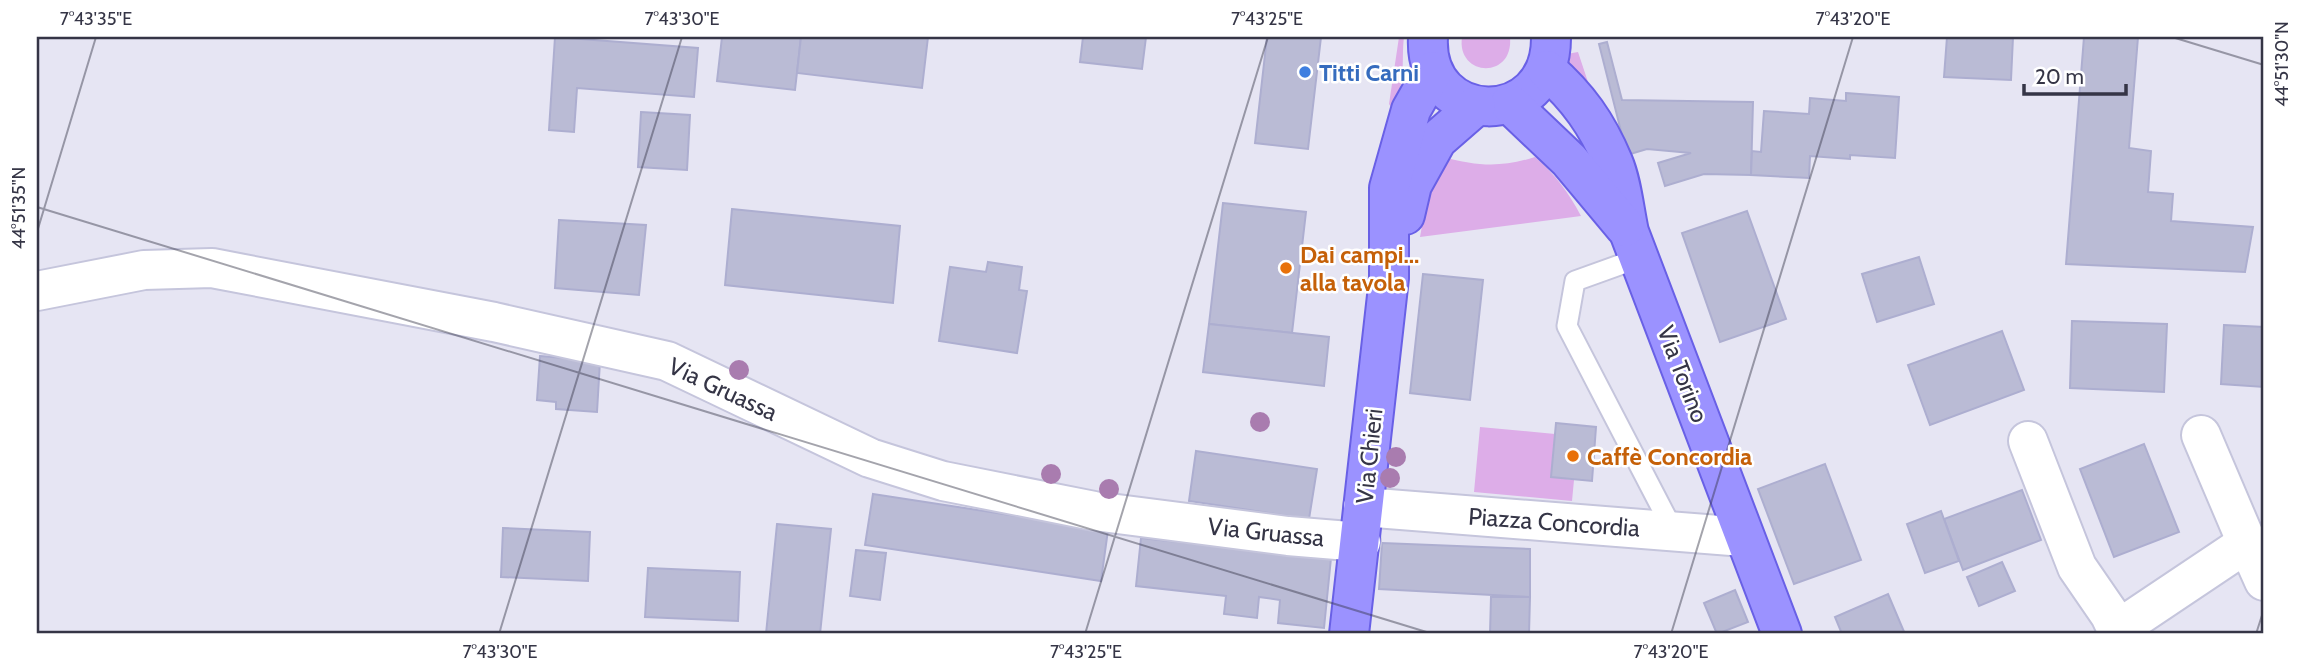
<svg xmlns="http://www.w3.org/2000/svg" width="2301" height="671" font-family="Cabin,sans-serif">
  <style>
    .green { fill: #ddade8 }
    .building { fill: #babbd5; stroke: #adaed0; stroke-width: 2 }
    .lines { fill: none; stroke-linecap: round; stroke-linejoin: round }
    .service-casing { stroke: #c5c5dc; stroke-width: 23 }
    .minor-casing { stroke: #c5c5dc; stroke-width: 42 }
    .primary-casing { stroke: #6960e6; stroke-width: 42 }
    .service { stroke: #fff; stroke-width: 19 }
    .minor { stroke: #fff; stroke-width: 38 }
    .primary { stroke: #9b92ff; stroke-width: 38 }
    .tree { fill: #a97caf }
    .ticks { fill: none; stroke: #353546; stroke-width: 2; stroke-opacity: 0.45 }
    .shop-dot { fill: #3f7fe0; stroke: #fff; stroke-width: 2.5 }
    .food-dot { fill: #e8710a; stroke: #fff; stroke-width: 2.5 }
    .labels { text-anchor: middle; dominant-baseline: central; stroke-width: 5; stroke-linejoin: round; paint-order: stroke }
    .shop-label { font-size: 24px; font-weight: bold; fill: #366cbe; stroke: #fff; text-anchor: start }
    .food-label { font-size: 24px; font-weight: bold; fill: #c56008; stroke: #fff; text-anchor: start }
    .street-label { font-size: 24px; fill: #353546; stroke: #fff }
    .neatline { fill: none; stroke: #353546; stroke-width: 2.5 }
    .ticks-label { font-size: 18px; text-anchor: middle; fill: #353546 }
  </style>
  <rect width="100%" height="100%" fill="#e6e5f3"/>
  <!-- green -->
  <g class="green">
    <path d="M1399,37H1404C1401,60 1407,87 1391,107L1389,104Z"/>
    <path d="M1462,37H1510C1514,80 1456,77 1462,37Z"/>
    <path d="M1578,52L1592,94L1571,76L1567,54Z"/>
    <path d="M1443,157C1478,166 1500,168 1535,157C1555,174 1569,193 1581,216L1420,237L1425,209Z"/>
    <path d="M1480,427L1555,434L1551,477L1574,480L1572,501L1474,492Z"/>
  </g>
  <!-- building -->
  <g class="building">
    <path d="M555,37L698,48L694,97L577,88L574,132L549,130Z"/>
    <path d="M722,37H801L795,90L717,81Z"/>
    <path d="M801,37H928L922,88L797,73Z"/>
    <path d="M1083,37H1146L1142,69L1080,62Z"/>
    <path d="M1267,37H1321L1308,149L1255,143Z"/>
    <path d="M1947,37H2013L2011,80L1944,77Z"/>
    <path d="M2084,37H2138L2129,148L2151,151L2148,192L2173,194L2171,221L2253,227L2245,272L2066,264Z"/>
    <path d="M1607,42L1622,100L1753,102L1751,175L1704,174L1665,186L1658,163L1691,153L1647,149L1627,155L1599,44Z"/>
    <path d="M1846,93L1899,97L1895,158L1850,155V159L1810,156L1809,178L1751,175L1752,151L1761,152L1764,111L1809,114L1810,98L1846,101Z"/>
    <path d="M641,112L690,115L687,170L638,167Z"/>
    <path d="M1223,203L1306,212L1292,333L1209,324Z"/>
    <path d="M732,209L900,226L893,303L725,285Z"/>
    <path d="M1747,211L1786,319L1720,342L1682,233Z"/>
    <path d="M559,220L646,225L639,295L555,288Z"/>
    <path d="M1919,257L1934,304L1877,322L1862,274Z"/>
    <path d="M988,262L1022,267L1019,290L1027,291L1017,353L939,341L950,267L986,272Z"/>
    <path d="M1423,274L1483,280L1470,400L1410,393Z"/>
    <path d="M2072,321L2167,324L2164,392L2070,388Z"/>
    <path d="M1209,324L1329,337L1324,386L1203,372Z"/>
    <path d="M2224,325L2264,327V387L2221,384Z"/>
    <path d="M2002,331L2024,390L1930,425L1908,365Z"/>
    <path d="M540,356L600,361L597,412L556,409V402L537,400Z"/>
    <path d="M1556,423L1596,427L1592,481L1551,477Z"/>
    <path d="M2144,444L2179,532L2114,557L2080,469Z"/>
    <path d="M1196,451L1317,469L1309,519L1189,501Z"/>
    <path d="M1825,464L1861,560L1794,584L1758,489Z"/>
    <path d="M2022,490L2041,540L1963,570L1944,519Z"/>
    <path d="M873,494L1108,530L1101,581L865,545Z"/>
    <path d="M1941,511L1959,561L1925,573L1907,524Z"/>
    <path d="M777,524L831,529L820,634H766Z"/>
    <path d="M503,528L590,532L588,581L501,577Z"/>
    <path d="M1141,538L1331,558L1324,628L1278,623L1280,600L1259,597L1257,618L1224,614L1226,596L1136,586Z"/>
    <path d="M1382,543L1530,549V597L1379,589Z"/>
    <path d="M856,550L886,553L880,600L850,596Z"/>
    <path d="M2002,562L2015,591L1979,606L1967,577Z"/>
    <path d="M648,568L740,572L738,621L645,617Z"/>
    <path d="M1735,590L1748,622L1717,634L1704,603Z"/>
    <path d="M1888,594L1905,634H1842L1835,617Z"/>
    <path d="M1491,597H1530L1529,634H1490Z"/>
  </g>
  <g class="lines">
    <defs>
      <path id="service" d="M1639,258L1575,281L1567,326L1674,532"/>
      <g id="minor">
        <path d="M37,291L144,270L212,268L494,322L667,361L870,458L943,481L1094,511L1288,536L1361,542"/>
        <path d="M2201,435L2247,543"/>
        <path d="M2028,441L2077,567L2110,615L2119,634"/>
        <path d="M1363,507L1744,537"/>
        <path d="M2117,630L2247,543L2264,581"/>
      </g>
      <g id="primary">
        <path d="M1428,37C1423,128 1552,131 1551,37"/>
        <path d="M1547,70C1578,97 1597,124 1613,162C1622,183 1624,209 1629,232L1782,634"/>
        <path d="M1510,104L1569,160L1625,227"/>
        <path d="M1405,215L1412,185L1437,140L1476,106"/>
        <path d="M1349,634L1389,278V188L1411,110L1433,71"/>
      </g>
    </defs>
    <!-- service casing -->
    <use href="#service" class="service-casing"/>
    <!-- minor casing -->
    <use href="#minor" class="minor-casing"/>
    <!-- primary casing -->
    <use href="#primary" class="primary-casing"/>
    <!-- service -->
    <use href="#service" class="service"/>
    <!-- minor -->
    <use href="#minor" class="minor"/>
    <!-- primary -->
    <use href="#primary" class="primary"/>
  </g>
  <!-- trees -->
  <g class="tree">
    <circle cx="739" cy="370" r="10"/>
    <circle cx="1260" cy="422" r="10"/>
    <circle cx="1396" cy="457" r="10"/>
    <circle cx="1051" cy="474" r="10"/>
    <circle cx="1390" cy="478" r="10"/>
    <circle cx="1109" cy="489" r="10"/>
  </g>
  <!-- ticks -->
  <path class="ticks" d="M2172,37L2264,65M37,207L1433,634M37,232L96,37M499,634L682,37M1085,634L1268,37M1671,634L1853,37M2256,634L2264,609"/>
  <!-- markers -->
  <circle class="shop-dot" cx="1305" cy="72" r="7"/>
  <g class="food-dot">
    <circle cx="1286" cy="268" r="7"/>
    <circle cx="1573" cy="456" r="7"/>
  </g>
  <g class="labels">
    <!-- shop labels -->
    <g class="shop-label">
      <text x="1319" y="72">Titti Carni</text>
    </g>
    <!-- food labels -->
    <g class="food-label">
      <text x="1300" y="254">Dai campi...<tspan x="1300" dy="28">alla tavola</tspan></text>
      <text x="1587" y="456">Caffè Concordia</text>
    </g>
    <!-- street labels -->
    <g class="street-label">
      <text transform="translate(1683 374) rotate(69)">Via Torino</text>
      <text transform="translate(723 389) rotate(25)">Via Gruassa</text>
      <text transform="translate(1369 456) rotate(-84)">Via Chieri</text>
      <text transform="translate(1554 522) rotate(4)">Piazza Concordia</text>
      <text transform="translate(1266 532) rotate(6)">Via Gruassa</text>
    </g>
  </g>
  <!-- border -->
  <rect width="2301" height="671" fill="none" stroke="#ffffff" stroke-width="77"/>
  <!-- scale -->
  <path d="M2024 84v10h102v-10" fill="none" stroke="#353546" stroke-width="3.5"/>
  <text x="2035" y="84" font-size="21" fill="#353546" stroke="#ffffff" stroke-width="5" paint-order="stroke">20 m</text>
  <rect x="38" y="38" width="2224" height="594" class="neatline"/>
  <g class="ticks-label">
    <text x="96" y="25">7°43'35"E</text>
    <text x="682" y="25">7°43'30"E</text>
    <text x="1267" y="25">7°43'25"E</text>
    <text x="1853" y="25">7°43'20"E</text>
    <text transform="translate(2282 64) rotate(-90)" y="6">44°51'30"N</text>
    <text transform="translate(19 208) rotate(-90)" y="6">44°51'35"N</text>
    <text x="500" y="658">7°43'30"E</text>
    <text x="1086" y="658">7°43'25"E</text>
    <text x="1671" y="658">7°43'20"E</text>
  </g>
</svg>
